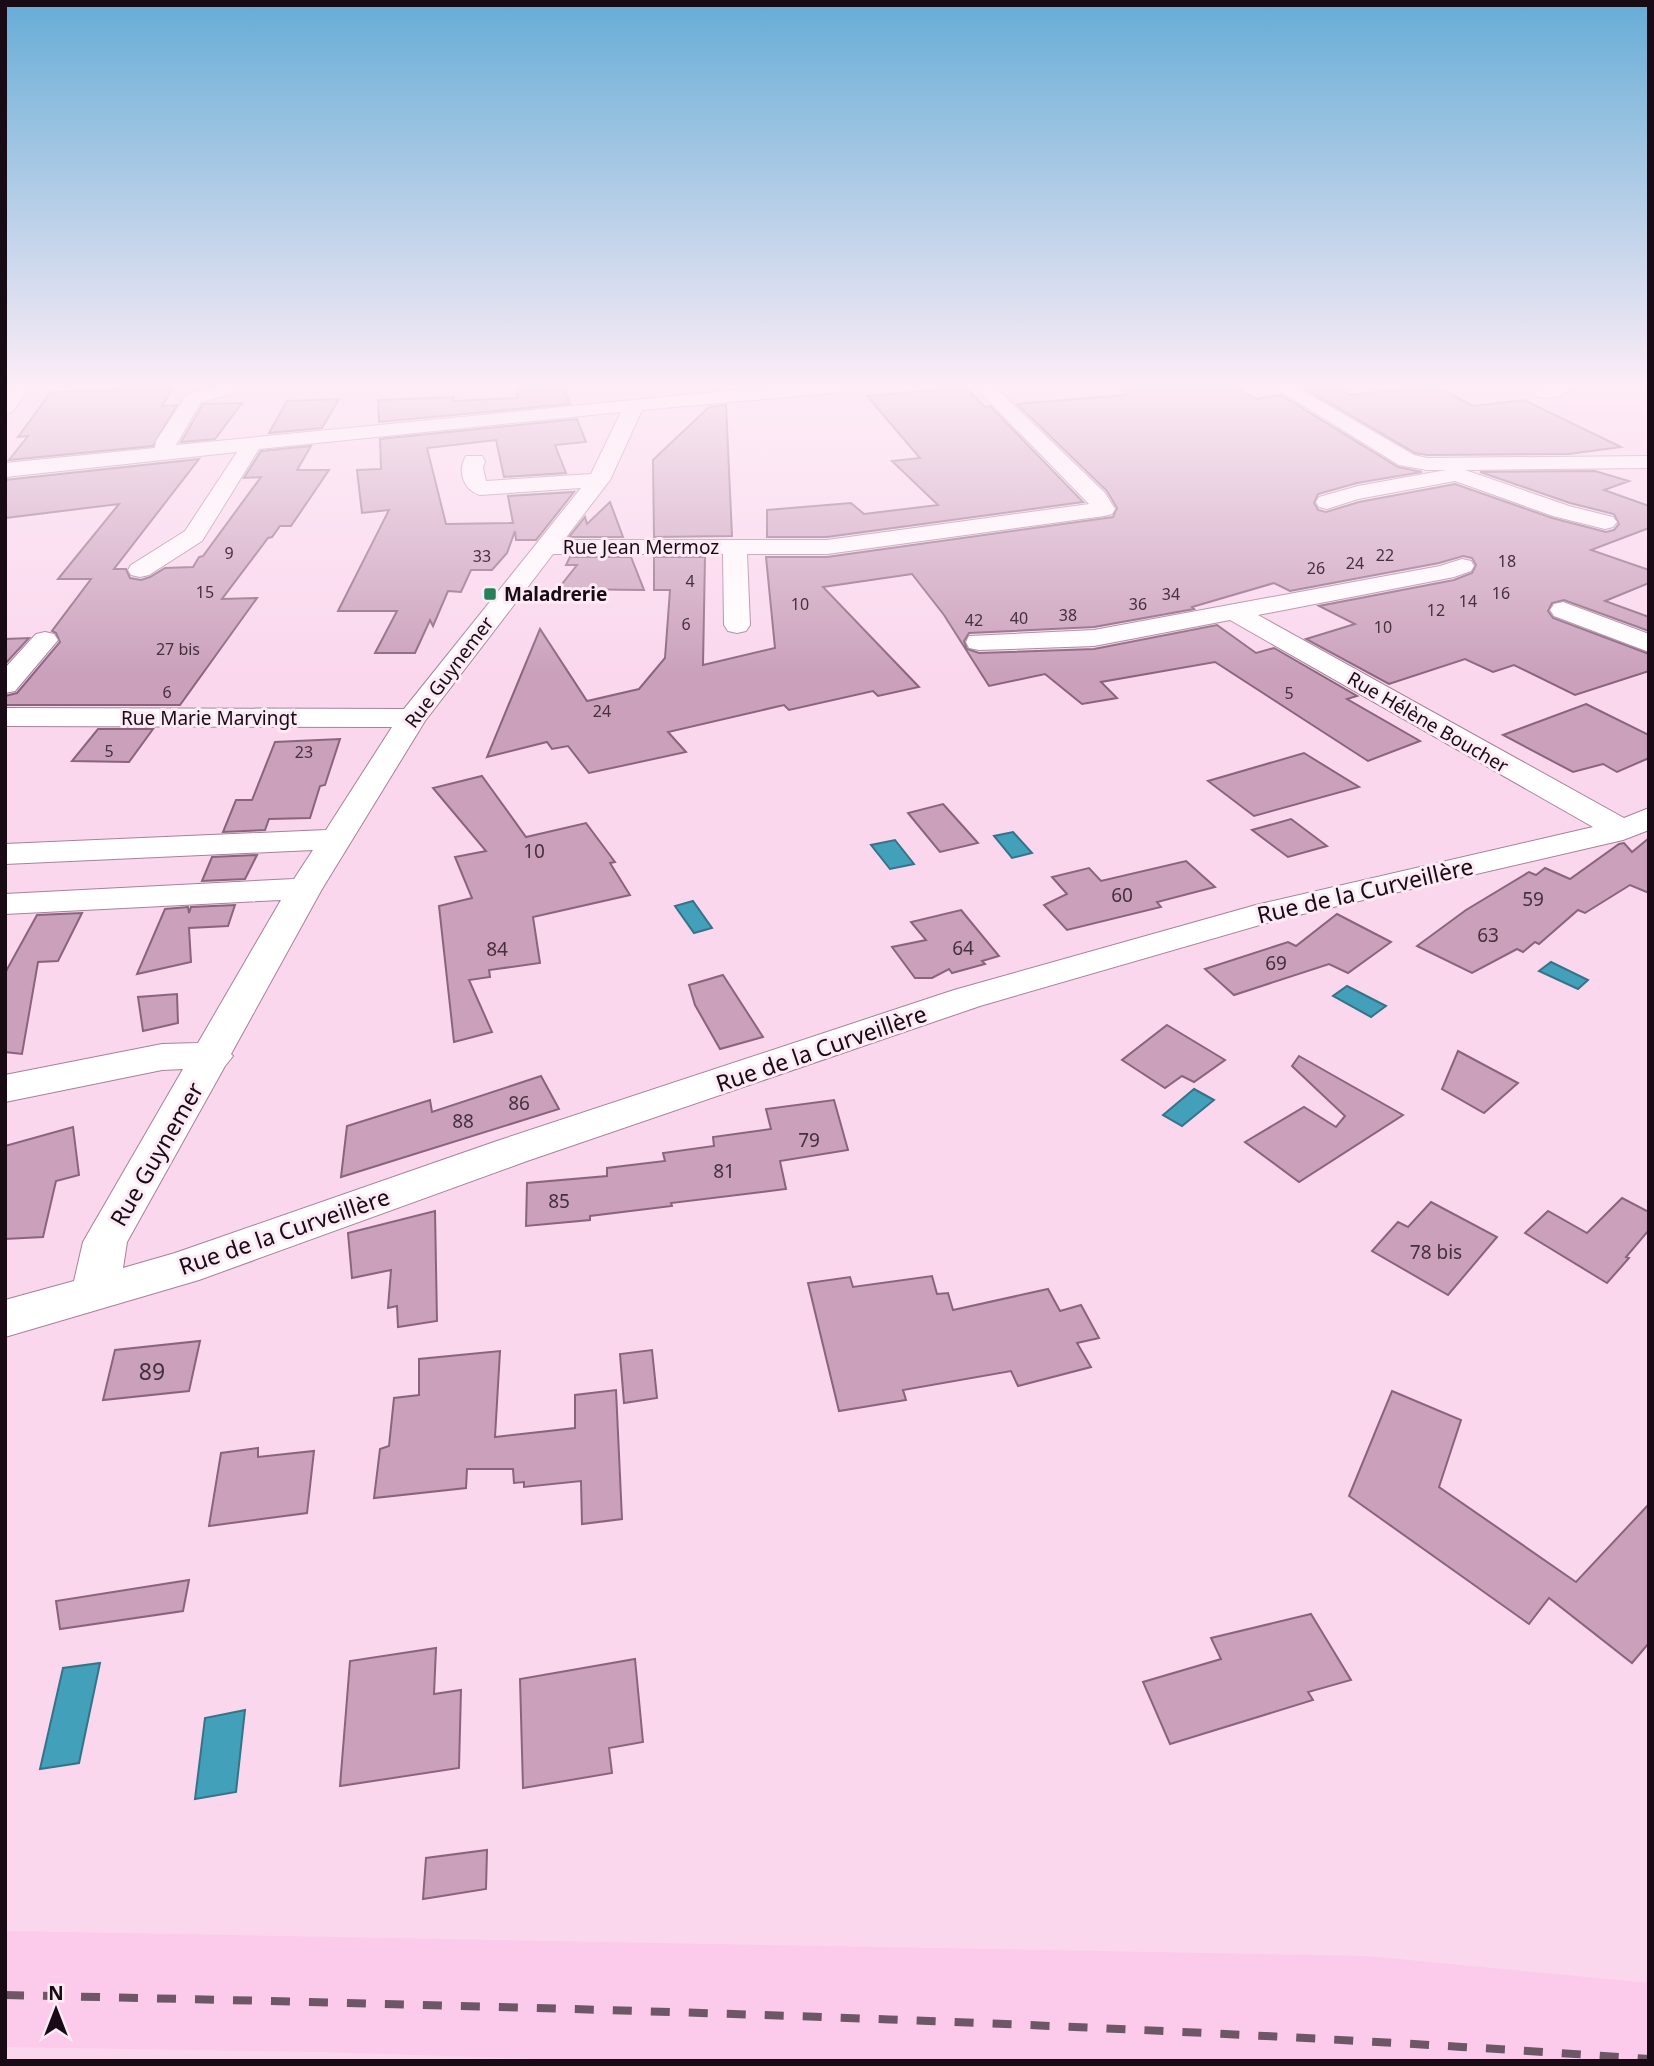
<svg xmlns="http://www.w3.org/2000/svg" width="1654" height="2066" font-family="'Noto Sans',sans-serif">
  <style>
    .built { fill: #fccaeb }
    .water { fill: #43a0ba; stroke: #367388; stroke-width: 2 }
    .building { fill: #caa0bb; stroke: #8a647d; stroke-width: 2 }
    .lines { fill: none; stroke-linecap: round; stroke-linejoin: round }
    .minor-casing { stroke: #a8809a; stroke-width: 2 }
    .minor { fill: #fff; fill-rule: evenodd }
    .rail { stroke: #6d5766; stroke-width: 8; stroke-dasharray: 19 19; stroke-linecap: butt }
    .poi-dot { fill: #248158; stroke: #fceaf5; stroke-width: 2.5 }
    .labels { text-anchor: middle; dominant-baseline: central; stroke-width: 6; stroke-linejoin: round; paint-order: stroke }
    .far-number-label { font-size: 16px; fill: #45303e }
    .far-street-label { font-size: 19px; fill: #190b15; stroke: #fceaf5 }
    .far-poi-label { font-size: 19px; font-weight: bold; fill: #190b15; stroke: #fceaf5; text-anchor: start }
    .number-label { font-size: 19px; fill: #45303e }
    .street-label { font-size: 23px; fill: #190b15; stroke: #fceaf5 }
    .near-number-label { font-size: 23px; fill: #45303e }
  </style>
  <rect width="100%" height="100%" fill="#fad7ed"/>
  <!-- built -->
  <g class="built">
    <path d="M1518,386L1552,395L1578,386H1649V450L1430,454L1312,387Z"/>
    <path d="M5,1931L1367,1956L1649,1983V2061H602L324,2052L5,2047Z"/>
  </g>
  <!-- water -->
  <g class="water">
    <path d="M1013,832L1032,853L1012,858L994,836Z"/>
    <path d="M895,840L914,864L890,869L871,845Z"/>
    <path d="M693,901L712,928L694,933L675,906Z"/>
    <path d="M1551,962L1588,980L1578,989L1539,971Z"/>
    <path d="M1347,986L1386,1006L1371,1017L1333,996Z"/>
    <path d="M1194,1089L1214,1100L1182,1126L1163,1115Z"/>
    <path d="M100,1663L79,1763L40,1769L63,1668Z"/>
    <path d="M245,1710L236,1792L195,1799L205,1718Z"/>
  </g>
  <!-- building -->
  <g class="building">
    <path d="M517,386L564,388L570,404L379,422L378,400L454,397L453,401L517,398Z"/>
    <path d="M1117,386H1235L1256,399L1281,395L1398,467L1422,472L1357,483L1318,494L1314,503L1318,510L1326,512L1359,502L1455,484L1552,518L1606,532L1614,530L1619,524L1614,514L1570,503L1480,472L1595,471L1629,481L1604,490L1649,506V528L1591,550L1649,570V583L1605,601L1649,617V631L1564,600L1552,603L1548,611L1553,618L1649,654V671L1575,695L1514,665L1493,672L1465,659L1389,684L1306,639L1355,624L1319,606L1454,580L1472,573L1476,565L1472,558L1463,556L1439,563L1290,591L1274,583L1192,607L1194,609L1094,627L969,633L964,641L967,649L979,653L1094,649L1217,625L1256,653L1274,648L1357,696L1347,699L1420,741L1368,761L1215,662L1101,682L1117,698L1082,704L1045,674L989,686L944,615L912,574L823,587L919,687L878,696L873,691L789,710L784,705L668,732L686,752L589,773L568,746L552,749L547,742L487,757L540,629L587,701L639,689L665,658L670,590H654V557H705L703,665L775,648L766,557H827L1113,517L1117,508L1107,491L1017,404L1127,395Z"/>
    <path d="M1325,386H1335L1350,395L1435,386L1473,406L1524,400L1621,447L1569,454L1427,455L1415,453L1307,390Z"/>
    <path d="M965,387L985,407L990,406L1083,502L827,537H767V510L851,503L864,514L938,505L892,461L920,458L867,396Z"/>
    <path d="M173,388L162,406L177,405L153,446L9,460L28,436L18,437L51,392Z"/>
    <path d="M339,399L322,428L269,433L287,401Z"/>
    <path d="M242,403L215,439L181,442L203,404Z"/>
    <path d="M726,405L732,536L654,537L653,460L709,407Z"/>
    <path d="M577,419L586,442L555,445L566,473L504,477L496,440L427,448L446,524L513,523L508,496L574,492L536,540H516L515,531L507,553L492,570H471L461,592L448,591L433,626L430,620L415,653H375L397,611H338L389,510L362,513L357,470L381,469L380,439Z"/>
    <path d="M311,446L297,470H329L291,526H280L272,537L268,538L222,599L257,598L180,705H5V696L17,693L60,642L56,633L52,631L91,579H58L119,504L5,518V480L199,459L114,569H126L130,578L141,580L150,577L165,568L193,567L199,557L203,556L261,477L244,478L261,451Z"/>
    <path d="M610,502L623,537H569L585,517L587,524Z"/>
    <path d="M570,557H631L644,590L558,589L577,565H566Z"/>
    <path d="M29,638L5,664V639Z"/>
    <path d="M1586,704L1649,735V758L1617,772L1603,764L1573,772L1503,735Z"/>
    <path d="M98,729H153L129,762L72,761Z"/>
    <path d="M340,739L325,785L320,786L310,818L269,819L265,830L223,832L236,800H252L275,742Z"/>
    <path d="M1304,753L1359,787L1254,816L1208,781Z"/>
    <path d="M482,776L526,837L586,823L615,862L610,863L630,895L533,917L540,963L489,970L490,977L469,980L492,1032L454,1042L439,906L472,898L455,857L486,851L433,788Z"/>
    <path d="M943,804L978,843L940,852L908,813Z"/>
    <path d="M1291,819L1327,846L1288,857L1252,830Z"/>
    <path d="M1649,838V893L1630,885L1585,913L1578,910L1539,944L1535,942L1523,952L1517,949L1472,973L1417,946L1466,910L1529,872L1536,875L1545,868L1570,879L1619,844L1624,843L1632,852Z"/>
    <path d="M257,855L245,879L202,881L212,857Z"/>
    <path d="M1186,861L1215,887L1157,902L1161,907L1067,930L1044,905L1067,894L1052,877L1089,868L1101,881Z"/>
    <path d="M235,905L228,926L189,928L191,962L137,974L165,909L188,907L189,913L191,907Z"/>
    <path d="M961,910L999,956L982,961L985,964L952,973L949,969L932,978H915L892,947L926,940L911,922Z"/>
    <path d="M82,913L58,961L38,962L22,1054L5,1052V973L37,915Z"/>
    <path d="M1337,914L1391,942L1348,973L1329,964L1234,995L1205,969L1288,942L1296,946Z"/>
    <path d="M723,975L763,1037L720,1049L695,1005L689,985Z"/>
    <path d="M177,994L178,1023L143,1031L138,997Z"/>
    <path d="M1167,1025L1225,1060L1194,1082L1182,1076L1165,1088L1122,1060Z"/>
    <path d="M1458,1051L1518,1083L1484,1113L1442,1089Z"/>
    <path d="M1299,1056L1403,1115L1299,1182L1245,1142L1304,1107L1336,1127L1345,1116L1292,1066Z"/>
    <path d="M541,1076L559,1109L341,1177L347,1126L430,1100L432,1112Z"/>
    <path d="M834,1100L848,1150L780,1161L786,1189L671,1203L672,1206L590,1216V1220L526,1226L527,1183L607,1176V1168L665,1161L663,1153L714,1146L713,1137L771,1129L766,1109Z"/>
    <path d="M73,1127L79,1175L56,1181L43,1237L5,1239V1146Z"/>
    <path d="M1622,1198L1649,1212V1230L1626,1257L1629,1258L1607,1283L1525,1233L1548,1211L1587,1233Z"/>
    <path d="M1431,1202L1497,1237L1448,1295L1372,1251L1398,1222L1408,1227Z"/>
    <path d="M435,1211L437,1321L398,1327L397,1306L388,1308L391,1270L352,1278L348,1233Z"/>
    <path d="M932,1276L937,1294L948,1293L953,1310L1048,1289L1060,1311L1081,1305L1099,1338L1077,1343L1091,1367L1018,1386L1011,1371L903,1390L906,1400L839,1411L808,1283L850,1277L853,1287Z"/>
    <path d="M200,1341L189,1391L103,1400L115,1350Z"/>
    <path d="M652,1350L657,1398L624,1403L620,1354Z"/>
    <path d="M500,1351L495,1437L575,1428V1395L616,1390L622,1519L582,1524L581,1481L524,1487V1482L514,1483L513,1469H467L466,1488L374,1498L380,1449L389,1446L394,1398L419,1395V1359Z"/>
    <path d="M1392,1391L1461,1420L1439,1487L1576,1582L1649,1504V1643L1632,1663L1549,1598L1529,1624L1349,1496Z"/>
    <path d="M258,1448V1457L314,1451L307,1513L209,1526L221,1453Z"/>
    <path d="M189,1580L183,1611L60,1629L56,1601Z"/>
    <path d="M1311,1614L1351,1680L1308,1692L1313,1700L1170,1744L1143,1682L1221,1659L1211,1638Z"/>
    <path d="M436,1648L434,1694L461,1690L459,1768L340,1786L350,1661Z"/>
    <path d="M635,1659L643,1742L609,1748L612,1773L523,1788L520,1679Z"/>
    <path d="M487,1850L486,1889L423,1899L426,1858Z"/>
  </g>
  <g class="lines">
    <defs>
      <g id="minor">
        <path d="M12,386H32L12,412L5,414V395Z"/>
        <path d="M216,386H232L235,390L232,394L201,402L176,445L776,386H852L843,392L642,410L610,480L564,540H827L1089,504L974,386H994L1105,493L1115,509L1112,514L1104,516L827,554H747L750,625L746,631L737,633L728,631L724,625L723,554H553L425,721L322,889L231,1054L233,1056L225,1066L127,1242L123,1268L175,1253L497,1141L954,990L1256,905L1593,827L1230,620L1094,646L979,650L969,648L966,642L969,636L1094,630L1440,566L1462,559L1471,561L1474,566L1471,571L1454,577L1258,615L1624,818L1649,808V830L1623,840L1277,920L980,1006L527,1161L199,1280L5,1337V1300L74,1281L83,1242L183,1069L162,1070L5,1102V1075L162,1044L198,1043L281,900L5,914V894L294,879L313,850L5,864V844L326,830L392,727L5,726V708L404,709L581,488L480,495C463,490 457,471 466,456H482L485,461L483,468L486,481L591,474L621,412L259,449L202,541L149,575L140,577L131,575L128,570L131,565L185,531L237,452L5,477V463L155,448L156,441L187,394Z"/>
        <path d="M1272,386H1295L1414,455L1427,458L1649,456V468L1465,470L1569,506L1613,517L1617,522L1613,527L1605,529L1553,516L1455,481L1358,499L1327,509L1319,507L1316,502L1319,497L1358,486L1446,470H1427L1399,465Z"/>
        <path d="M1545,386H1574C1567,395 1549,400 1538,397L1535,393Z"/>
        <path d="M1563,602L1649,634V652L1554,616L1550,610L1554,604Z"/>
        <path d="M45,632L54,634L58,640L15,691L5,693V668L36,634Z"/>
      </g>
    </defs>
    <!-- minor casing -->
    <use href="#minor" class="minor-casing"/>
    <!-- minor -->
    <use href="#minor" class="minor"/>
    <!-- rail -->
    <path class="rail" d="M5,1995C554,2007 1102,2021 1649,2059"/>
  </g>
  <!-- sky -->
  <linearGradient id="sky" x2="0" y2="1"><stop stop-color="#66acd6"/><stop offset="0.57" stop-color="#fdedf7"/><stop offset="1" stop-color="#fdedf7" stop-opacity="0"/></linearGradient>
  <rect width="1654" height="676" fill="url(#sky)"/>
  <!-- markers -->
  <rect class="poi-dot" x="483" y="587" width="14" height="14" rx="3.5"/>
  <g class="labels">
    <!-- far-number labels -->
    <g class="far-number-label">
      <text x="229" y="553">9</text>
      <text x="1385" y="555">22</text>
      <text x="482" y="556">33</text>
      <text x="1507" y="561">18</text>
      <text x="1355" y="563">24</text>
      <text x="1316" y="568">26</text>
      <text x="690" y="581">4</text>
      <text x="205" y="592">15</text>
      <text x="1501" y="593">16</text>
      <text x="1171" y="594">34</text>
      <text x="1468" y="601">14</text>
      <text x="800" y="604">10</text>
      <text x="1138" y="604">36</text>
      <text x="1436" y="610">12</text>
      <text x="1068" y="615">38</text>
      <text x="1019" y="618">40</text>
      <text x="974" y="620">42</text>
      <text x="686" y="624">6</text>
      <text x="1383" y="627">10</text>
      <text x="178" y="649">27 bis</text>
      <text x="167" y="692">6</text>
      <text x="1289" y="693">5</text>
      <text x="602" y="711">24</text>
      <text x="109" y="751">5</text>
      <text x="304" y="752">23</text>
    </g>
    <!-- far-street labels -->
    <g class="far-street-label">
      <text x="641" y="547">Rue Jean Mermoz</text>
      <text transform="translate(449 672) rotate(-53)">Rue Guynemer</text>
      <text x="209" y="718">Rue Marie Marvingt</text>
      <text transform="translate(1428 722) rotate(30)">Rue Hélène Boucher</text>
    </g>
    <!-- far-poi labels -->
    <g class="far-poi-label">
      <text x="504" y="594">Maladrerie</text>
    </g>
    <!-- number labels -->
    <g class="number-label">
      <text x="534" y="851">10</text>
      <text x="1122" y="895">60</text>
      <text x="1533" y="899">59</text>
      <text x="1488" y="935">63</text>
      <text x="963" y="948">64</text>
      <text x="497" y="949">84</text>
      <text x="1276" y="963">69</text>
      <text x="519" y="1103">86</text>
      <text x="463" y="1121">88</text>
      <text x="809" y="1140">79</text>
      <text x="724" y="1171">81</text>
      <text x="559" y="1201">85</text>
      <text x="1436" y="1252">78 bis</text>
    </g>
    <!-- street labels -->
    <g class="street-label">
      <text transform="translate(1365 890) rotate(-13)">Rue de la Curveillère</text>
      <text transform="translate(821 1048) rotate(-19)">Rue de la Curveillère</text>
      <text transform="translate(156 1154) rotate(-60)">Rue Guynemer</text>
      <text transform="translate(284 1231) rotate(-19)">Rue de la Curveillère</text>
    </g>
    <!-- near-number labels -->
    <g class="near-number-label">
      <text x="152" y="1371">89</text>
    </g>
  </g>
  <!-- border -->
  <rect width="1654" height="2066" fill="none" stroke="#190b15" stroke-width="14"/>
  <!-- north arrow -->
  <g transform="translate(56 2010)" stroke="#fceaf5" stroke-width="5" paint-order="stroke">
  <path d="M0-5L12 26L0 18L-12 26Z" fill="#190b15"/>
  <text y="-10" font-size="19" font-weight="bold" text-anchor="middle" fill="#190b15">N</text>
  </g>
</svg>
